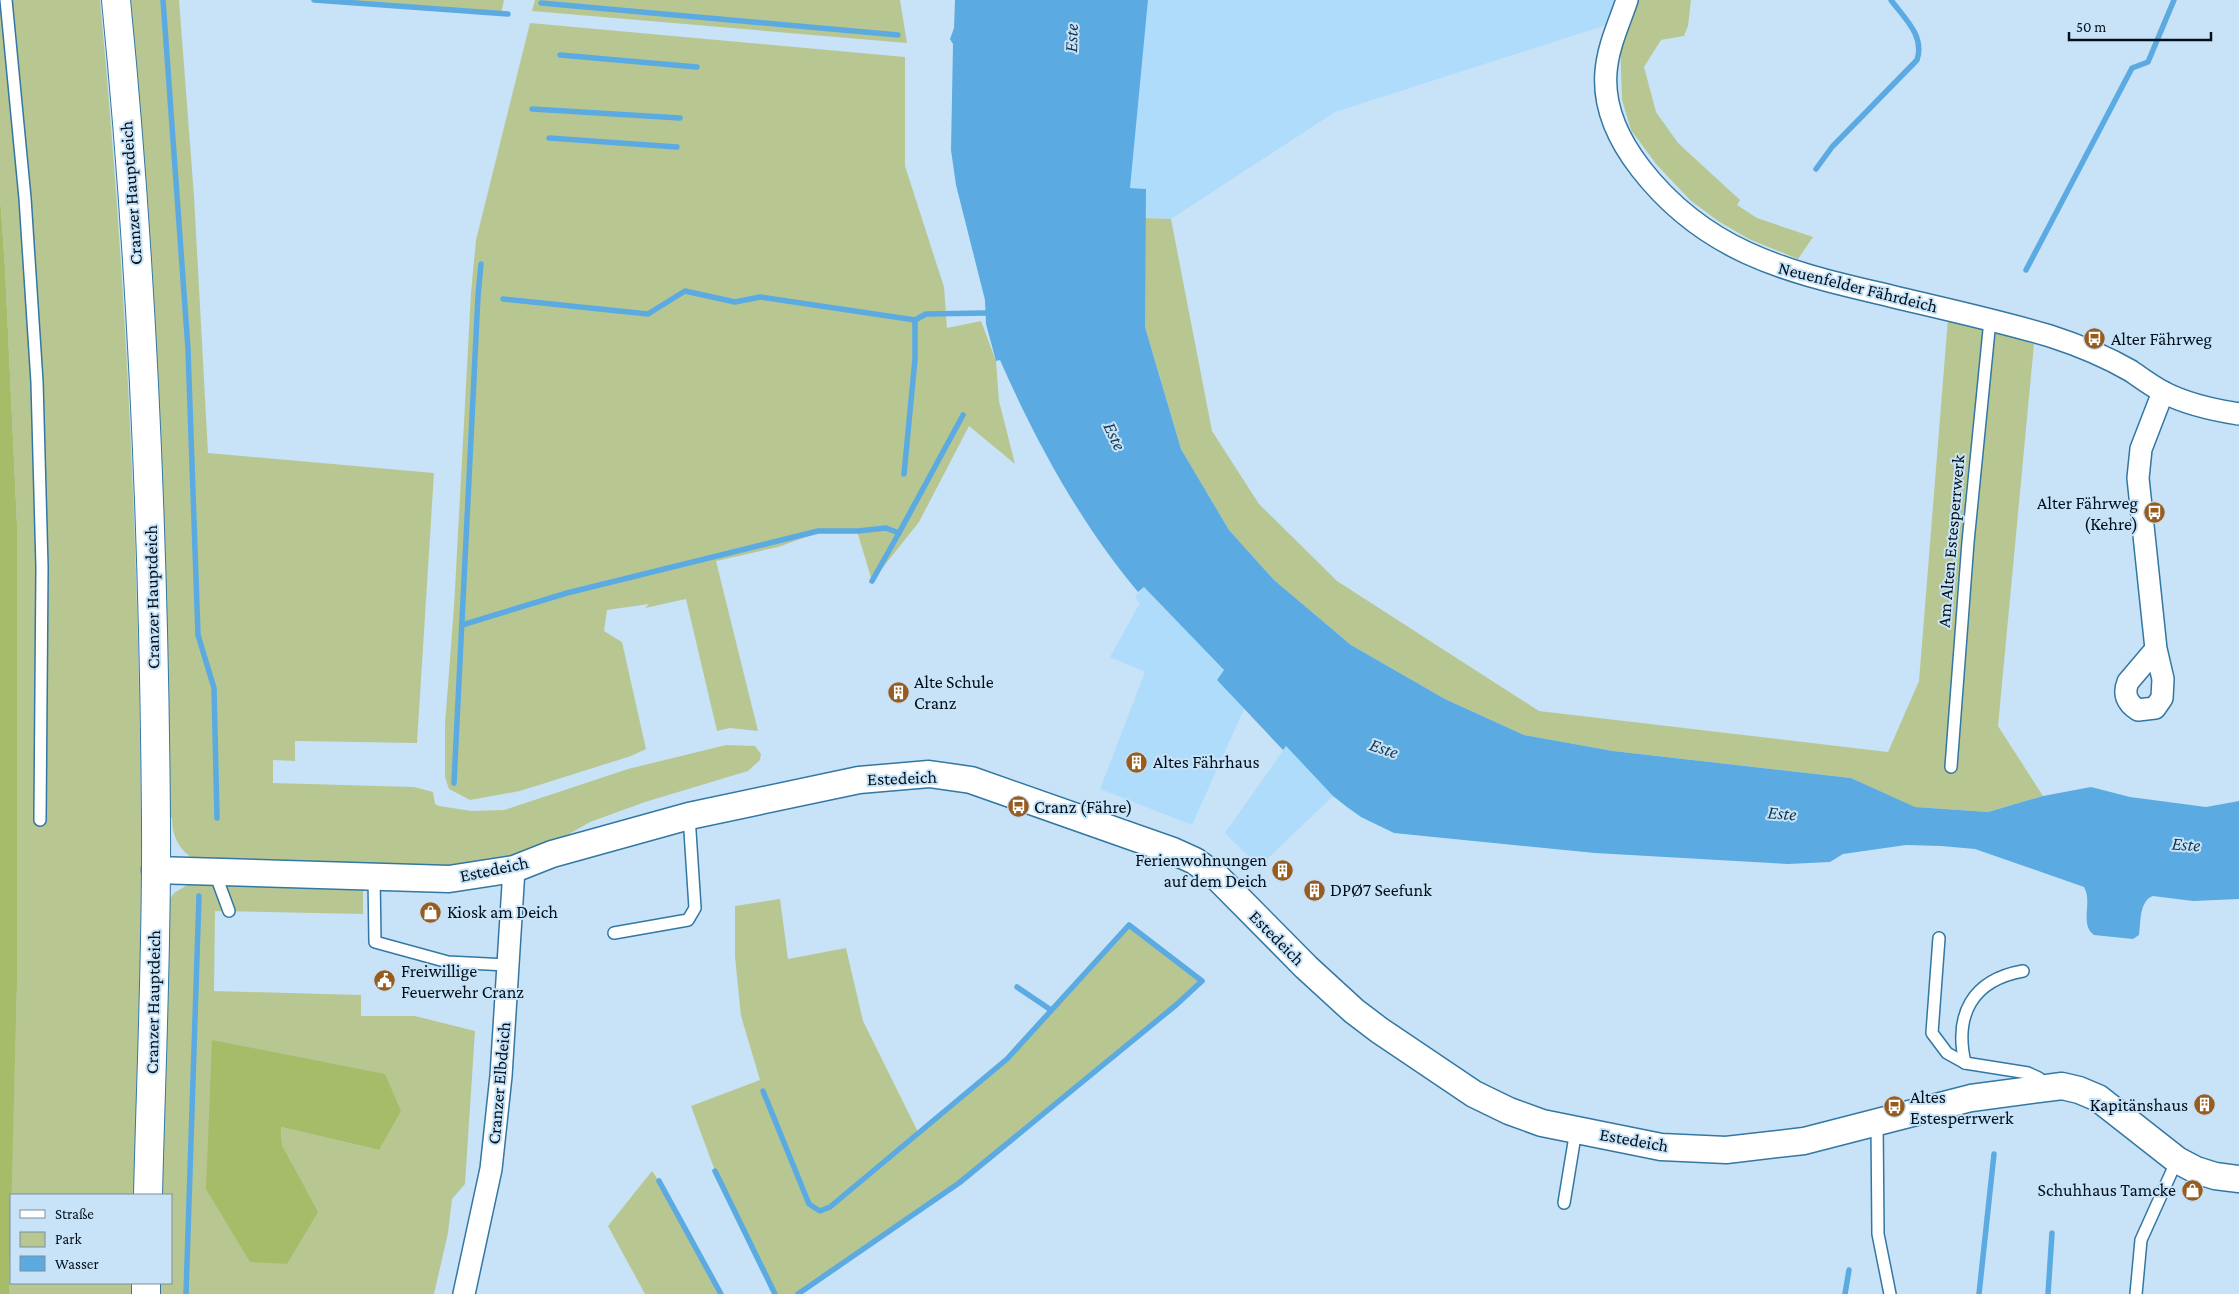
<svg xmlns="http://www.w3.org/2000/svg" width="2239" height="1294" font-family="'Crimson Pro',serif">
  <style>
    .built { fill: #b0dcfc }
    .green { fill: #b8c792; fill-rule: evenodd }
    .forest { fill: #a7bc68 }
    .water { fill: #5babe2 }
    .lines { fill: none; stroke-linecap: round; stroke-linejoin: round }
    .stream { stroke: #5babe2; stroke-width: 5.5 }
    .service-casing { stroke: #3377a3; stroke-width: 14 }
    .minor-casing { stroke: #3377a3; stroke-width: 24 }
    .tertiary-casing { stroke: #3377a3; stroke-width: 29 }
    .secondary-casing { stroke: #3377a3; stroke-width: 30 }
    .service { stroke: #fff; stroke-width: 11 }
    .minor { stroke: #fff; stroke-width: 21 }
    .tertiary { stroke: #fff; stroke-width: 26 }
    .secondary { stroke: #fff; stroke-width: 28 }
    .labels { text-anchor: middle; dominant-baseline: central; stroke-width: 4; stroke-linejoin: round; paint-order: stroke }
    .street-label { font-size: 18px; fill: #00101d; stroke: #c8e3f7 }
    .poi-label { font-size: 18px; fill: #00101d; stroke: #c8e3f7; text-anchor: start }
    .water-label { font-size: 19px; font-style: italic; fill: #14374e; stroke: #c8e3f7 }
  </style>
  <rect width="100%" height="100%" fill="#c8e3f7"/>
  <!-- built -->
  <g class="built">
    <path d="M1148,0H1620L1619,21L1335,112L1171,219L1144,218L1146,189L1129,188Z"/>
    <path d="M1144,587L1224,670L1217,680L1244,709L1192,825L1100,789L1145,672L1110,657L1140,603L1135,597Z"/>
    <path d="M1286,746L1333,796L1260,866L1257,865L1225,833Z"/>
  </g>
  <!-- green -->
  <g class="green">
    <path d="M0,0H100C126,276 139,552 141,829C142,951 136,1073 134,1195H11L17,985V525L5,268L0,196Z"/>
    <path d="M128,0H179L194,196L208,453L434,473L417,743L295,741V761L273,760V783L414,787L433,792L435,804L439,806L472,811L504,810L628,769L726,745L755,746L761,754L760,760L748,771L645,802L590,822L543,849L500,861L456,867L195,859C179,851 172,836 172,818L165,817Z"/>
    <path d="M319,0H504L501,14Z"/>
    <path d="M535,0H900L907,43L532,11Z"/>
    <path d="M1635,0H1691L1688,26L1684,36L1661,40L1644,67L1656,112L1678,143L1740,200L1737,205L1757,218L1813,237L1798,259L1749,239L1718,221L1690,200L1656,164L1631,130L1622,100L1620,41Z"/>
    <path d="M530,23L905,57V166L944,287L947,328L981,321L996,361L999,401L1015,464L969,426L919,522L872,581L857,531H823L778,547L716,561L758,731L730,728L717,731L686,599L645,608L649,604L607,610L604,631L622,642L646,749L631,756L520,791L470,800L449,789L445,777V724L454,607L471,293L476,240Z"/>
    <path d="M1144,218L1171,219L1212,431L1259,504L1337,581L1539,711L1888,752L1919,681L1948,318L2034,344L1998,726L2043,796L1988,812L1914,807L1851,778L1613,751L1524,735L1445,699L1351,645L1274,580L1229,530L1181,449L1145,327Z"/>
    <path d="M189,884L363,885V914L215,911L214,991L361,995V1016H415L475,1031L465,1184L452,1199L448,1233L434,1294H157V1283H171V1195H159L166,905L174,893ZM212,1040L379,1150L281,1127L282,1145L317,1212Z"/>
    <path d="M780,899L788,959L846,948L863,1021L919,1134L1007,1059L1129,925L1202,981L1176,1005L959,1183L798,1294H775L715,1171L691,1106L760,1080L741,1016L735,957V906Z"/>
    <path d="M652,1171L659,1181L721,1294H645L608,1226Z"/>
    <path d="M11,1199V1283H133L132,1294H9Z"/>
  </g>
  <!-- forest -->
  <g class="forest">
    <path d="M0,196L5,268L17,525V985L9,1294H0Z"/>
    <path d="M212,1040L385,1074L401,1111L379,1150L281,1127L282,1145L318,1212L287,1264L250,1262L206,1189Z"/>
  </g>
  <!-- water -->
  <path class="water" d="M955,0H1148L1130,188L1146,189L1145,327L1181,449L1229,530L1274,580L1351,645L1445,699L1524,735L1613,751L1851,778L1915,807L1988,812L2043,796L2091,787L2130,797L2206,807L2239,801V899L2193,901L2153,896C2139,901 2141,922 2139,935L2133,939L2094,935C2079,924 2093,902 2084,887L1975,849L1941,846L1906,845L1843,854L1830,862L1788,864L1595,853L1394,833L1361,817L1347,807L1333,796L1286,746L1283,750L1217,680L1224,670L1144,587L1138,592C1081,524 1036,442 1000,360L996,361L986,324L985,300L956,185L951,150L953,44L950,39L954,28Z"/>
  <g class="lines">
    <!-- stream -->
    <g class="stream">
      <path d="M163,0L188,349L198,635L214,688L217,818"/>
      <path d="M314,0L508,14"/>
      <path d="M541,3L898,35"/>
      <path d="M560,55L697,67"/>
      <path d="M532,109L680,118"/>
      <path d="M549,138L677,147"/>
      <path d="M1816,169L1832,147L1917,60C1925,36 1905,19 1891,0"/>
      <path d="M2026,270L2132,68L2148,62L2174,0"/>
      <path d="M503,299L648,314L685,291L735,302L760,297L915,320L926,314L985,313"/>
      <path d="M904,474L915,359V320"/>
      <path d="M872,581L899,533"/>
      <path d="M462,625L567,593L818,531H858L886,528L899,533L963,415"/>
      <path d="M454,783L478,296L481,264"/>
      <path d="M1017,987L1051,1010"/>
      <path d="M763,1091L809,1204L820,1211L830,1207L1007,1059L1129,925L1202,981L1176,1005L959,1183L798,1294"/>
      <path d="M715,1171L775,1294"/>
      <path d="M659,1181L721,1294"/>
      <path d="M186,1294L199,896"/>
      <path d="M1845,1294L1849,1270"/>
      <path d="M1979,1294L1994,1154"/>
      <path d="M2048,1294L2052,1233"/>
    </g>
    <defs>
      <g id="service">
        <path d="M6,0L25,198L37,382L42,567L40,820"/>
        <path d="M1951,767L1968,542L1990,320"/>
        <path d="M215,873L229,911"/>
        <path d="M374,876L375,942L448,962L507,965"/>
        <path d="M614,933L688,920L695,908L689,816"/>
        <path d="M1939,938L1932,1033L1947,1053L1965,1063L2028,1073L2039,1078L2043,1087"/>
        <path d="M1965,1063C1954,1015 1972,980 2023,971"/>
        <path d="M1877,1122L1878,1234L1890,1294"/>
        <path d="M1564,1203L1576,1130"/>
        <path d="M2136,1294L2141,1240L2177,1160"/>
      </g>
      <g id="minor">
        <path d="M1627,0C1619,24 1608,46 1606,72C1603,108 1620,142 1641,169C1704,250 1783,271 1878,293C1935,307 1993,319 2050,336C2078,345 2105,356 2131,371C2141,378 2152,386 2163,392C2186,404 2213,410 2239,414"/>
        <path d="M2156,649L2128,682C2123,694 2127,703 2138,710L2155,708L2162,698L2163,679L2156,649L2138,478L2141,449L2163,392"/>
        <path d="M464,1294L491,1169L501,1076L514,869"/>
      </g>
      <path id="tertiary" d="M155,870L449,879L514,869L552,854L689,816L859,780L929,774L971,780L1173,851L1195,861L1218,878L1306,967L1354,1011L1379,1030L1474,1094L1509,1111L1542,1123L1661,1147L1726,1150L1804,1141L1971,1098L2062,1086L2079,1090L2098,1098L2177,1160L2196,1170L2215,1176L2239,1179"/>
      <g id="secondary">
        <path d="M116,0C143,273 154,548 156,823C157,947 151,1071 148,1195"/>
        <path d="M146,1294V1283"/>
      </g>
    </defs>
    <!-- service casing -->
    <use href="#service" class="service-casing"/>
    <!-- minor casing -->
    <use href="#minor" class="minor-casing"/>
    <!-- tertiary casing -->
    <use href="#tertiary" class="tertiary-casing"/>
    <!-- secondary casing -->
    <use href="#secondary" class="secondary-casing"/>
    <!-- service -->
    <use href="#service" class="service"/>
    <!-- minor -->
    <use href="#minor" class="minor"/>
    <!-- tertiary -->
    <use href="#tertiary" class="tertiary"/>
    <!-- secondary -->
    <use href="#secondary" class="secondary"/>
  </g>
  <!-- icons -->
  <defs>
    <symbol id="bus-disc" viewBox="-11 -11 22 22"><circle r="9.5" fill="#995c1f" stroke="#c8e3f7"/><path d="M-5-6H5V4H4V6H2V4H-2V6H-4V4H-5ZM-3.5-4V0h7V-4ZM-3.5 1.2v1.5H-2V1.2ZM2 1.2v1.5H3.5V1.2Z" fill="#fff"/></symbol>
    <symbol id="building-disc" viewBox="-11 -11 22 22"><circle r="9.5" fill="#995c1f" stroke="#c8e3f7"/><path d="M-4-6H4V6H1V3H-1V6H-4ZM-2.5-4.3h1.7v1.8h-1.7ZM.8-4.3h1.7v1.8H.8ZM-2.5-1h1.7V.8h-1.7ZM.8-1h1.7V.8H.8Z" fill="#fff"/></symbol>
    <symbol id="shop-disc" viewBox="-11 -11 22 22"><circle r="9.5" fill="#995c1f" stroke="#c8e3f7"/><path d="M-5-2.5h2.3a2.7 3.5 0 0 1 5.4 0H5L5.5 6h-11ZM-1.5-2.5h3a1.5 2.3 0 0 0-3 0Z" fill="#fff"/></symbol>
    <symbol id="civic-disc" viewBox="-11 -11 22 22"><circle r="9.5" fill="#995c1f" stroke="#c8e3f7"/><path d="M-.6-6.5H3V-4.5H.6V-3L4-1V1h2V6H-6V1h2V-1L-.6-3ZM-1.2 2.5V6h2.4V2.5Z" fill="#fff"/></symbol>
  </defs>
  <g fill-rule="evenodd">
    <use href="#bus-disc" x="2082" y="326" width="25" height="25"/>
    <use href="#bus-disc" x="2142" y="500" width="25" height="25"/>
    <use href="#building-disc" x="886" y="680" width="25" height="25"/>
    <use href="#building-disc" x="1124" y="750" width="25" height="25"/>
    <use href="#bus-disc" x="1006" y="794" width="25" height="25"/>
    <use href="#building-disc" x="1270" y="858" width="25" height="25"/>
    <use href="#building-disc" x="1302" y="878" width="25" height="25"/>
    <use href="#shop-disc" x="418" y="900" width="25" height="25"/>
    <use href="#civic-disc" x="372" y="968" width="25" height="25"/>
    <use href="#building-disc" x="2192" y="1092" width="25" height="25"/>
    <use href="#bus-disc" x="1882" y="1094" width="25" height="25"/>
    <use href="#shop-disc" x="2180" y="1178" width="25" height="25"/>
  </g>
  <g class="labels">
    <!-- street labels -->
    <g class="street-label">
      <text transform="translate(131 193) rotate(-94)">Cranzer Hauptdeich</text>
      <text transform="translate(1858 287) rotate(14)">Neuenfelder Fährdeich</text>
      <text transform="translate(1951 541) rotate(-85)">Am Alten Estesperrwerk</text>
      <text transform="translate(152 597) rotate(-91)">Cranzer Hauptdeich</text>
      <text transform="translate(902 778) rotate(-2)">Estedeich</text>
      <text transform="translate(494 869) rotate(-12)">Estedeich</text>
      <text transform="translate(1277 938) rotate(45)">Estedeich</text>
      <text transform="translate(153 1002) rotate(-89)">Cranzer Hauptdeich</text>
      <text transform="translate(499 1083) rotate(-85)">Cranzer Elbdeich</text>
      <text transform="translate(1634 1140) rotate(10)">Estedeich</text>
    </g>
    <!-- poi labels -->
    <g class="poi-label">
      <text x="2111" y="339">Alter Fährweg</text>
      <text x="2138" y="503" text-anchor="end">Alter Fährweg<tspan x="2138" dy="21">(Kehre)</tspan></text>
      <text x="914" y="682">Alte Schule<tspan x="914" dy="21">Cranz</tspan></text>
      <text x="1153" y="762">Altes Fährhaus</text>
      <text x="1034" y="807">Cranz (Fähre)</text>
      <text x="1267" y="860" text-anchor="end">Ferienwohnungen<tspan x="1267" dy="21">auf dem Deich</tspan></text>
      <text x="1330" y="890">DPØ7 Seefunk</text>
      <text x="447" y="912">Kiosk am Deich</text>
      <text x="401" y="971">Freiwillige<tspan x="401" dy="21">Feuerwehr Cranz</tspan></text>
      <text x="1910" y="1097">Altes<tspan x="1910" dy="21">Estesperrwerk</tspan></text>
      <text x="2188" y="1105" text-anchor="end">Kapitänshaus</text>
      <text x="2176" y="1190" text-anchor="end">Schuhhaus Tamcke</text>
    </g>
    <!-- water labels -->
    <g class="water-label">
      <text transform="translate(1071 38) rotate(-88)">Este</text>
      <text transform="translate(1115 436) rotate(65)">Este</text>
      <text transform="translate(1384 748) rotate(19)">Este</text>
      <text transform="translate(1782 813) rotate(5)">Este</text>
      <text transform="translate(2186 844) rotate(4)">Este</text>
    </g>
  </g>
  <!-- legend -->
  <rect x="10" y="1194" width="162" height="90" fill="#c8e3f7" stroke="#788fa0"/>
  <rect x="20" y="1210" width="25" height="8" fill="#ffffff" stroke="#788fa0"/>
  <text x="55" y="1219" font-size="15" fill="#00101d">Straße</text>
  <rect x="20" y="1232" width="25" height="15" fill="#b8c792" stroke="#788fa0"/>
  <text x="55" y="1244" font-size="15" fill="#00101d">Park</text>
  <rect x="20" y="1256" width="25" height="15" fill="#5babe2" stroke="#788fa0"/>
  <text x="55" y="1269" font-size="15" fill="#00101d">Wasser</text>
  <!-- scale -->
  <path d="M2069 32v8h142v-8" fill="none" stroke="#00101d" stroke-width="2.5"/>
  <text x="2076" y="32" font-size="15" fill="#00101d" stroke="#c8e3f7" stroke-width="4" paint-order="stroke">50 m</text>
</svg>
